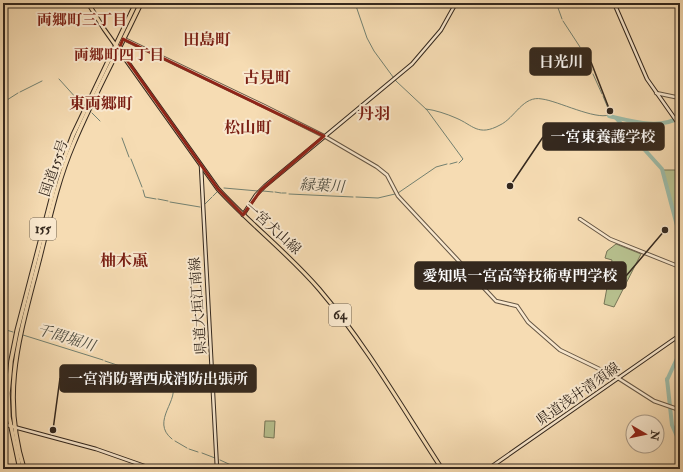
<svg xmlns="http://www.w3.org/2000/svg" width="683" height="472" font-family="'IM FELL Double Pica','Noto Serif JP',serif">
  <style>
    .green { fill: #b8c290; stroke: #767557 }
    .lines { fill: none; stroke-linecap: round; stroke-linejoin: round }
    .stream { stroke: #738171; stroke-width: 1 }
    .river { stroke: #9dbca9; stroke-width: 4 }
    .tertiary-casing { stroke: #645543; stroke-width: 4.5 }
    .secondary-casing { stroke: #34281e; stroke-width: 4.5 }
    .primary-casing { stroke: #34281e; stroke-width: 5 }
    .trunk-casing { stroke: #34281e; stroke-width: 5.5 }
    .tertiary { stroke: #f9e8ce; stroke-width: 2.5 }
    .secondary { stroke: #f9e8ce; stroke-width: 2.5 }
    .primary { stroke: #f6dcb3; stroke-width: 3 }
    .trunk { stroke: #f6dcb3; stroke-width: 3.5 }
    .marked { fill: none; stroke: #8f2418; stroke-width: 3; stroke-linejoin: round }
    .labels { text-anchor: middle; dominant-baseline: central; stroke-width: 4; stroke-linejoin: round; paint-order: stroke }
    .shield { fill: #f9e8ce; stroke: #6f6253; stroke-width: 1 }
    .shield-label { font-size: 13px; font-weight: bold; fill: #34281e }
    .street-label { font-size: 14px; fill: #34281e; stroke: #f9e8ce }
    .neighbourhood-label { font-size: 15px; font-weight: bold; fill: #7a1f14; stroke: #f9e8ce }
    .water-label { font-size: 15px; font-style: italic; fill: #4e4d41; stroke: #f9e8ce }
    .quarter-label { font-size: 16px; font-weight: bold; fill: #7a1f14; stroke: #f9e8ce }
    .leader { fill: none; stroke: #34281e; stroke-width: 1.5 }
    .callout-dot { fill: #34281e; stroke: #f9e8ce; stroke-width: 1.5 }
    .callout { fill: #34281e; stroke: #34281e; stroke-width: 1.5 }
    .callout-label { font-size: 15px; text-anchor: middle; font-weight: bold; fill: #fff }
  </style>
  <rect width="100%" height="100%" fill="#f6dcb3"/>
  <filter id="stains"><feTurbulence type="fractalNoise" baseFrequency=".005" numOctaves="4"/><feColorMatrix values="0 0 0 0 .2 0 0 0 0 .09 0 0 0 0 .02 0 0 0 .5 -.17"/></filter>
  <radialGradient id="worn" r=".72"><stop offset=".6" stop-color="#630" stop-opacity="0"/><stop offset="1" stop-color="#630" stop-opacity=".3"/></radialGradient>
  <!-- green -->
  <g class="green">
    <path d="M663,170H680V236L669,198Z"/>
    <path d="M616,244L641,254L614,307L604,304L612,260L605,258L607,251Z"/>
    <path d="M265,421H275L274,438L264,437Z"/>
  </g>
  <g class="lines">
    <!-- stream -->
    <g class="stream">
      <path d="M355,3L367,38L374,51L396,81L427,110L463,159L459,163"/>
      <path d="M557,5L562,19"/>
      <path d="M563,21L580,47"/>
      <path d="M582,50L592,70"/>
      <path d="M593,74L602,94"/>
      <path d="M59,79L77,99"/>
      <path d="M20,92L42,81"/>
      <path d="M603,96L610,113"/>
      <path d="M7,100L18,93"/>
      <path d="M79,101L84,105"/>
      <path d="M426,109C435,110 447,114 456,118C473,125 478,137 500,125C515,118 523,95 542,99C558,101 595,120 609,115"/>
      <path d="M92,113L100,121"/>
      <path d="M122,138L129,157"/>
      <path d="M131,159L142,187"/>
      <path d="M450,164L457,162"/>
      <path d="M224,188L258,191"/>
      <path d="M143,190L145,197L156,199"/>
      <path d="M263,191L273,192"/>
      <path d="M275,192L281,193"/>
      <path d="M282,193H286"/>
      <path d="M398,193L436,167L447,164"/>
      <path d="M289,194L353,197"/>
      <path d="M213,196L217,192"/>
      <path d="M356,197L378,198L395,194"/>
      <path d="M158,199L168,201"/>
      <path d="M170,202L200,207"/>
      <path d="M204,205L212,197"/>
      <path d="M3,329L13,332"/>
      <path d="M23,335L103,360"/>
      <path d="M105,361L171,383C182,399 149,421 172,439"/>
      <path d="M175,441L187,448"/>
      <path d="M189,449L198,452"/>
      <path d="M202,453L215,458"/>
      <path d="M220,460L231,465"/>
      <path d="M233,467L234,469"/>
    </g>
    <!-- river -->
    <g class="river">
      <path d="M609,116C631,121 660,130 680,117"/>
      <path d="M616,118L662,169L680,237"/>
      <path d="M667,379L672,425L680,443"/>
      <path d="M667,380L680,352"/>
    </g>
    <defs>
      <g id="tertiary">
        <path d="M124,39L264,106L324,136L377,167L387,175L398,196L496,301L517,306L528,322L560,350L618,378L654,401L680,410"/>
        <path d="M656,93L680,98"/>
        <path d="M580,219L610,239L680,267"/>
      </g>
      <g id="secondary">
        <path d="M614,3L647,79L680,126"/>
        <path d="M201,166L217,469"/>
        <path d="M243,215L256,195L265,186L412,64L441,30L456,3"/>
        <path d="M3,424L96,449L153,469"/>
        <path d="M488,469L680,335"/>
      </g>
      <path id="primary" d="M88,3L104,29L218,189C250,224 288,253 319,289C365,343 403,409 442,469"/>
      <g id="trunk">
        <path d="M20,469L9,417L8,393L11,361L17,331L57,177L73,135L136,3"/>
        <path d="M24,469C2,398 17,345 35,276C47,232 55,187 73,145C93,97 119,50 141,3"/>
      </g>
    </defs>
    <!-- tertiary casing -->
    <use href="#tertiary" class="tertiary-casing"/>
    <!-- secondary casing -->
    <use href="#secondary" class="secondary-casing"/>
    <!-- primary casing -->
    <use href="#primary" class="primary-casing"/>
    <!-- trunk casing -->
    <use href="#trunk" class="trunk-casing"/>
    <!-- tertiary -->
    <use href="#tertiary" class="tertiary"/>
    <!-- secondary -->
    <use href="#secondary" class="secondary"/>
    <!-- primary -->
    <use href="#primary" class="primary"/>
    <!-- trunk -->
    <use href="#trunk" class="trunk"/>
  </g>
  <!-- marked area -->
  <path class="marked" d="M123,39L324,136L261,190L243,215L218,189L119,49Z"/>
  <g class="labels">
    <!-- shield labels -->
    <g class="shield">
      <rect x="30" y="218" width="26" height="22" rx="3"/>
      <rect x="329" y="304" width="22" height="22" rx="3"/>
    </g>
    <g class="shield-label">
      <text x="43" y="229">155</text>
      <text x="340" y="315">64</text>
    </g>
    <!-- street labels -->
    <g class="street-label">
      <text transform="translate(54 168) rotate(-71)">国道155号</text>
      <text transform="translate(273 228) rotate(42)">一宮犬山線</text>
      <text transform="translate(198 306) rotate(-94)">県道大垣江南線</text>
      <text transform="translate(578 394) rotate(-35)">県道浅井清須線</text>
    </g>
    <!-- neighbourhood labels -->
    <g class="neighbourhood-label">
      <text x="82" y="20">両郷町三丁目</text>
      <text x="119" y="55">両郷町四丁目</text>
    </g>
    <!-- water labels -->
    <g class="water-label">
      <text transform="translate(322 186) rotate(3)">縁葉川</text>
      <text transform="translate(66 338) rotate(17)">千間堀川</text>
    </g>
    <!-- quarter labels -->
    <g class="quarter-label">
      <text x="207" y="40">田島町</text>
      <text x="267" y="78">古見町</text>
      <text x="101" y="104">東両郷町</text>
      <text x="374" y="114">丹羽</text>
      <text x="248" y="128">松山町</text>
      <text x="124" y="261">柚木颪</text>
    </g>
  </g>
  <!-- callouts -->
  <path class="leader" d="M610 111L591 62M510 186L543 137M665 230L626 276M53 430L60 378"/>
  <g class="callout-dot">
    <circle cx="610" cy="111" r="4"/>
    <circle cx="510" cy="186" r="4"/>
    <circle cx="665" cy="230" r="4"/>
    <circle cx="53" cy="430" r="4"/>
  </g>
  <g class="callout">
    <rect x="530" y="48" width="61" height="27" rx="4"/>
    <rect x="543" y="123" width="121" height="27" rx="4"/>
    <rect x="415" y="262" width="211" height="27" rx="4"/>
    <rect x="60" y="365" width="196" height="27" rx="4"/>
  </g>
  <g class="callout-label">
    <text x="561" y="67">日光川</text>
    <text x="603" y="142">一宮東養護学校</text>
    <text x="520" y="281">愛知県一宮高等技術専門学校</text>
    <text x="158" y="384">一宮消防署西成消防出張所</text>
  </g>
  <!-- margin -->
  <rect width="683" height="472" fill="none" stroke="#f6dcb3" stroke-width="16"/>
  <rect x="4" y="4" width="675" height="464" fill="none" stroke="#34281e" stroke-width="2"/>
  <rect x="8" y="8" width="667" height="456" fill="none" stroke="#34281e"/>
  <!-- north arrow -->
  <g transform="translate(645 434) rotate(99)"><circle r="19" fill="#f9e8ce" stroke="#aa9b88"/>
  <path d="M0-3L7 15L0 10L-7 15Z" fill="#8f2418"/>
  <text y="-6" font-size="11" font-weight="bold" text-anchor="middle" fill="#34281e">N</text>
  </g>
  <rect width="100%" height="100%" filter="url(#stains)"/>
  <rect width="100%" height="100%" fill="url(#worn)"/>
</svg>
